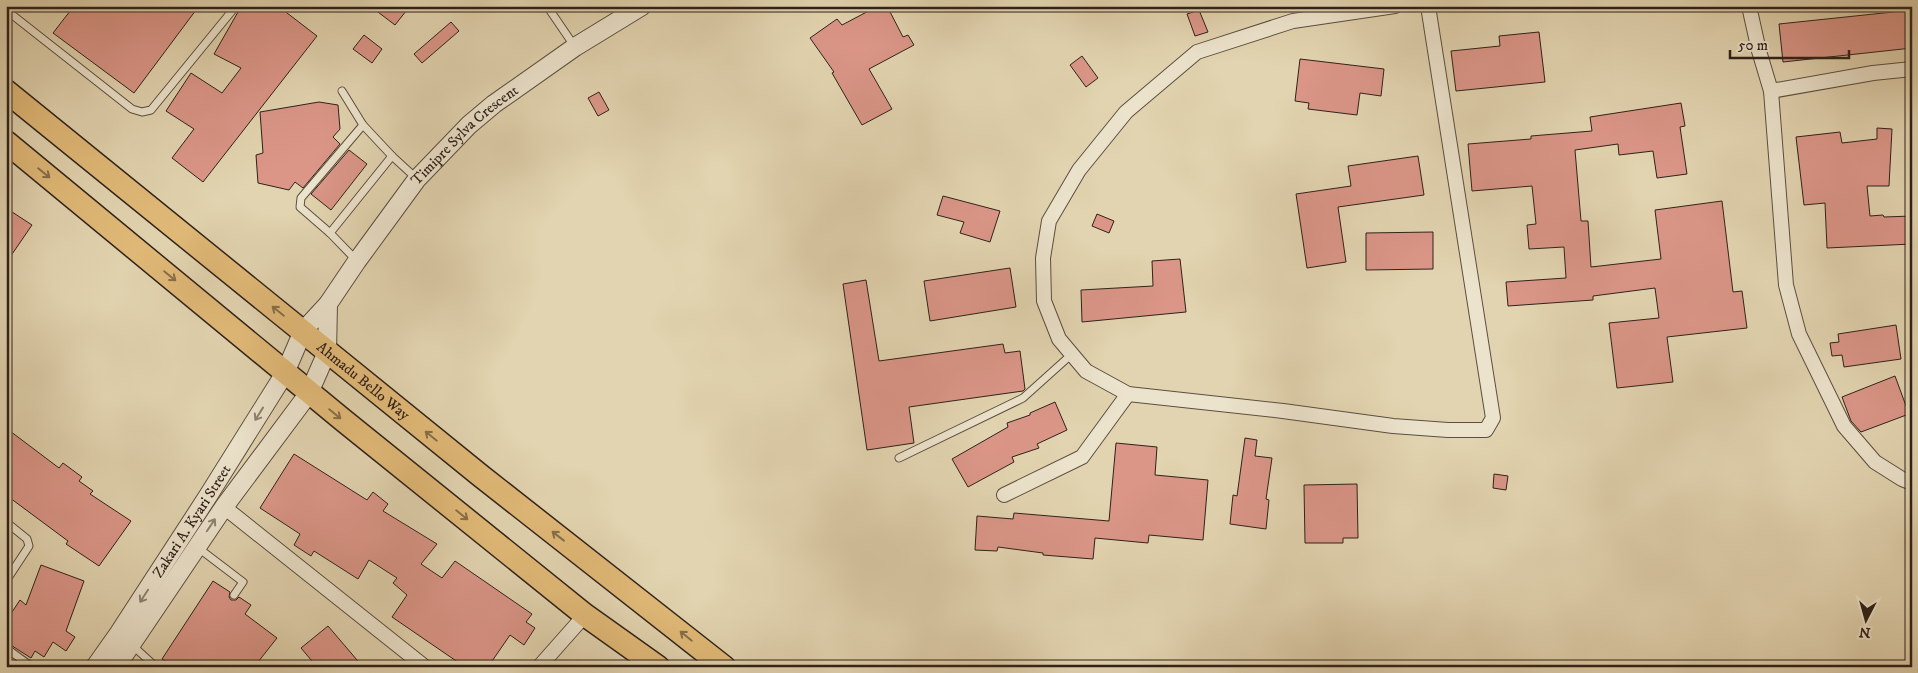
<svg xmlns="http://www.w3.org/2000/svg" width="1918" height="673" font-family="'IM FELL DW Pica',serif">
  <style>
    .building { fill: #db9688; stroke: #2f211a }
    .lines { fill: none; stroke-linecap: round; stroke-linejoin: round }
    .service-casing { stroke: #5c4e40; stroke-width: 9 }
    .minor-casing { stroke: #5c4e40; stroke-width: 16 }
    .tertiary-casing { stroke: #5c4e40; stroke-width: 20 }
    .primary-casing { stroke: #2f211a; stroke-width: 25 }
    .service { stroke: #ece3cc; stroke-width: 7 }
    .minor { stroke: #ece3cc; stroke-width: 14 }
    .tertiary { stroke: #ece3cc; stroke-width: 18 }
    .primary { stroke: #e1ba78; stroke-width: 22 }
    .oneway { stroke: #886e49 }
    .oneway2 { stroke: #8e8273 }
    .labels { text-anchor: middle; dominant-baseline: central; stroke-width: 5; stroke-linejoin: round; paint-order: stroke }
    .street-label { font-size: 15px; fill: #2f211a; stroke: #ece3cc }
  </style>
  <rect width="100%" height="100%" fill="#e2d4b0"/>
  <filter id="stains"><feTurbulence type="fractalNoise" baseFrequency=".004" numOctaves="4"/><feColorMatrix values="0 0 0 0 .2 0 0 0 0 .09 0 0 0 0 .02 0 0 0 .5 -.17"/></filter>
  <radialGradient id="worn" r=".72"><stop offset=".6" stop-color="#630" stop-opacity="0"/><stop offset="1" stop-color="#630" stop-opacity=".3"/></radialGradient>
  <!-- building -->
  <g class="building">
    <path d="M74,6H199L134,93L53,33Z"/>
    <path d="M251,6H278L317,36L203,182L172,158L194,129L166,111L191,73L222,93L241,68L214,54L238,12L240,9Z"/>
    <path d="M370,6H410L395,25Z"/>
    <path d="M878,6H887L903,37L908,35L914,45L869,69L892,109L862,125L832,73L834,72L810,38L837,19L842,25Z"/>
    <path d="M1199,10L1208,32L1195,36L1187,14Z"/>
    <path d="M1912,10V48L1783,62L1779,24Z"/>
    <path d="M451,22L459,31L422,63L414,54Z"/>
    <path d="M1539,32L1545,82L1456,91L1451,51L1500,46L1499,36Z"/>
    <path d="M364,35L382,49L372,63L353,49Z"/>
    <path d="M1082,56L1098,78L1086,87L1070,65Z"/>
    <path d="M1300,59L1384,69L1381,96L1360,93L1357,115L1308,109L1309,103L1295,101Z"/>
    <path d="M599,92L609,110L598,116L588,98Z"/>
    <path d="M319,102L338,105L340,129L333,137L340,144L303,188L295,182L289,190L258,183L256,155L263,153L260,112Z"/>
    <path d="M1681,103L1685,126L1680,127L1687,174L1657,178L1653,151L1619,155L1618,144L1575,150L1581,221H1588L1591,267L1661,259L1655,210L1722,201L1733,292L1742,291L1747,328L1667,337L1673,382L1617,388L1609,323L1659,318L1655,288L1593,296V300L1508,306L1506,282L1566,278L1564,247L1529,249L1527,225L1536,224L1532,186L1472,191L1468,144L1531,139V136L1592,131L1590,117Z"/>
    <path d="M1877,128L1892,129L1889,186H1867L1870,216L1883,215L1884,217L1912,216V244L1827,248L1825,203L1804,205L1796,137L1840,132L1842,143L1877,139Z"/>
    <path d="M349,150L367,164L331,210L311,194Z"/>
    <path d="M1418,156L1424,195L1338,207L1346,262L1307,268L1296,194L1351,186L1348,166Z"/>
    <path d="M943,196L1000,211L990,242L960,233L964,222L937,215Z"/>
    <path d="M6,208L32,225L6,263Z"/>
    <path d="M1097,214L1114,221L1109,233L1092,226Z"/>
    <path d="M1433,232V269L1366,270V233Z"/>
    <path d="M1180,259L1186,312L1082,322L1081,290L1153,286L1152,261Z"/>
    <path d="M1010,268L1016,307L930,321L924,281Z"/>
    <path d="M866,280L879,361L1003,344L1005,353L1020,351L1025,389L1023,391L909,407L914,443L867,450L843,284Z"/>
    <path d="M1896,325L1901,359L1844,367L1842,355L1832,356L1830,343L1839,342L1838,334Z"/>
    <path d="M1895,376L1909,414L1861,432L1851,421L1842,397Z"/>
    <path d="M1055,402L1067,430L1037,444L1039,448L1012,457L1014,462L968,487L952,459L1008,427L1007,423L1030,415V413Z"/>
    <path d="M6,428L59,468L63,463L82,477L79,481L93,491L90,494L131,521L99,566L66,544L68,541L6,495Z"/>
    <path d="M1245,438L1257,440L1255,456L1272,458L1266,499L1269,500L1266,529L1230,524L1233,495L1237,496Z"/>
    <path d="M1116,443L1157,447L1155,475L1208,480L1203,540L1149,535L1148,543L1095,538L1093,559L1043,555V553L998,547L997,551L975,550L977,516L1013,519L1014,513L1109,521Z"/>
    <path d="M294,454L367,500L373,492L388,504L383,511L437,544L421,564L442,578L455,561L532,614L526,622L535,628L524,645L510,635L488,667H465L392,617L407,595L393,583L397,578L369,560L358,579L314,551L311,556L294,545L300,534L260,508Z"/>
    <path d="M1494,474L1508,476L1506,490L1493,488Z"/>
    <path d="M1357,484L1358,538H1343V543H1305L1304,485Z"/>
    <path d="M41,565L84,581L66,631L75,637L66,651L53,642L44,657L35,651L31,658L6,642V621L20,600L26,605Z"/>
    <path d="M213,581L230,592L229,597L231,600H236L239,597L251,605L245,614L277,638L254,667H175L162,659Z"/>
    <path d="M328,626L363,667H317L301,648Z"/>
  </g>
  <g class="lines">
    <defs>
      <g id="service">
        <path d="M547,6L575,47"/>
        <path d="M6,10L132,109L142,112L151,110L236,6"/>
        <path d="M342,91L363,125L392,156"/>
        <path d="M330,233L300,207L301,198L363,125"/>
        <path d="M357,261L330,233L392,156L416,178"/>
        <path d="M899,458L1023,398L1072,354"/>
        <path d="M6,522L27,539L29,546L6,581"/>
        <path d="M197,547L243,582L234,595"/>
        <path d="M132,645L156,667"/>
        <path d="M6,648L32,667"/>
      </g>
      <g id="minor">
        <path d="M1395,6L1293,21L1197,52L1126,112L1079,170L1049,221L1043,258L1044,301L1059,339L1086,371L1128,394L1283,411L1393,426L1448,430H1486L1493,418L1428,6"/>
        <path d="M1749,6L1759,51L1771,91L1786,285L1799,334L1844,426L1875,462L1902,479L1912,483"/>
        <path d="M1771,91L1873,73L1912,69"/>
        <path d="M1004,495L1082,457L1128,394"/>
        <path d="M224,507L425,667"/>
        <path d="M539,667L585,615"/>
      </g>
      <g id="tertiary">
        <path id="s1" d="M95,667L119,633L208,496L285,373L303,331L328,304L357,261L417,179L469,125L494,104L575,47L642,6"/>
        <path d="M116,667L224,507L309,393L327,352L328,304"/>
      </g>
      <g id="primary">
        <path id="s2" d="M6,91L481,476L724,667"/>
        <path d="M6,142L343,420L585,615L658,667"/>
      </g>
    </defs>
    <!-- service casing -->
    <use href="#service" class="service-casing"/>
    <!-- minor casing -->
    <use href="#minor" class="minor-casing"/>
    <!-- tertiary casing -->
    <use href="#tertiary" class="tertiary-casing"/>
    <!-- primary casing -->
    <use href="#primary" class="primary-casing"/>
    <!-- service -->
    <use href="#service" class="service"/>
    <!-- minor -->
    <use href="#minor" class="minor"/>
    <!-- tertiary -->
    <use href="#tertiary" class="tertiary"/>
    <!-- primary -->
    <use href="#primary" class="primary"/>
  </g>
  <!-- one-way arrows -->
  <defs><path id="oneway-shaft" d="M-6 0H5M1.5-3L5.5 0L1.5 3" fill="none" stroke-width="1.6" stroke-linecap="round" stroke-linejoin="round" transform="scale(1.25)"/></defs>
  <g class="oneway">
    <use href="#oneway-shaft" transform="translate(44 173) rotate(39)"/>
    <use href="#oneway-shaft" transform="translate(170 276) rotate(39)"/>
    <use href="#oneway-shaft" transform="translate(278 311) rotate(-141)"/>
    <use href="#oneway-shaft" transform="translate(335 414) rotate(39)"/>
    <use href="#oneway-shaft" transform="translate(431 436) rotate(-141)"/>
    <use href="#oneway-shaft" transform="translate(462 515) rotate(39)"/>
    <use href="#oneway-shaft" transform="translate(558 536) rotate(-142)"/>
    <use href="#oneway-shaft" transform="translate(686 636) rotate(-141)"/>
  </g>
  <g class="oneway2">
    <use href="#oneway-shaft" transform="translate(259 414) rotate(122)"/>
    <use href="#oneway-shaft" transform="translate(211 525) rotate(-56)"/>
    <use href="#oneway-shaft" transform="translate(144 596) rotate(123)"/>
  </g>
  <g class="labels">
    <!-- street labels -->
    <g class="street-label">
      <text stroke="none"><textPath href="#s1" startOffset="651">Timipre Sylva Crescent</textPath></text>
      <text stroke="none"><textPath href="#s2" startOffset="460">Ahmadu Bello Way</textPath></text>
      <text stroke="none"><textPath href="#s1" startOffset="175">Zakari A. Kyari Street</textPath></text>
    </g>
  </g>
  <!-- margin -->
  <rect width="1918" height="673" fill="none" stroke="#e2d4b0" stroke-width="25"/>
  <rect x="8" y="8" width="1903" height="658" fill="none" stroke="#2f211a" stroke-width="2.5"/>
  <rect x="12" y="12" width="1893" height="648" fill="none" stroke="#2f211a"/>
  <!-- north arrow -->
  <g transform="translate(1866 620) rotate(186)" stroke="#ece3cc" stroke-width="4" paint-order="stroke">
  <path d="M0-4L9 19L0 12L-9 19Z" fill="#2f211a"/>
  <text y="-8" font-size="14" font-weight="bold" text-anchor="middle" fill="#2f211a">N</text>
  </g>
  <!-- scale -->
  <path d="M1730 50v8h119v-8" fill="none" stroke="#2f211a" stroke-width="2.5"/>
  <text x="1738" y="50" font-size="15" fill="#2f211a" stroke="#ece3cc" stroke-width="4" paint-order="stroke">50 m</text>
  <rect width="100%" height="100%" filter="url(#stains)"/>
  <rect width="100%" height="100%" fill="url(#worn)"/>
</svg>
